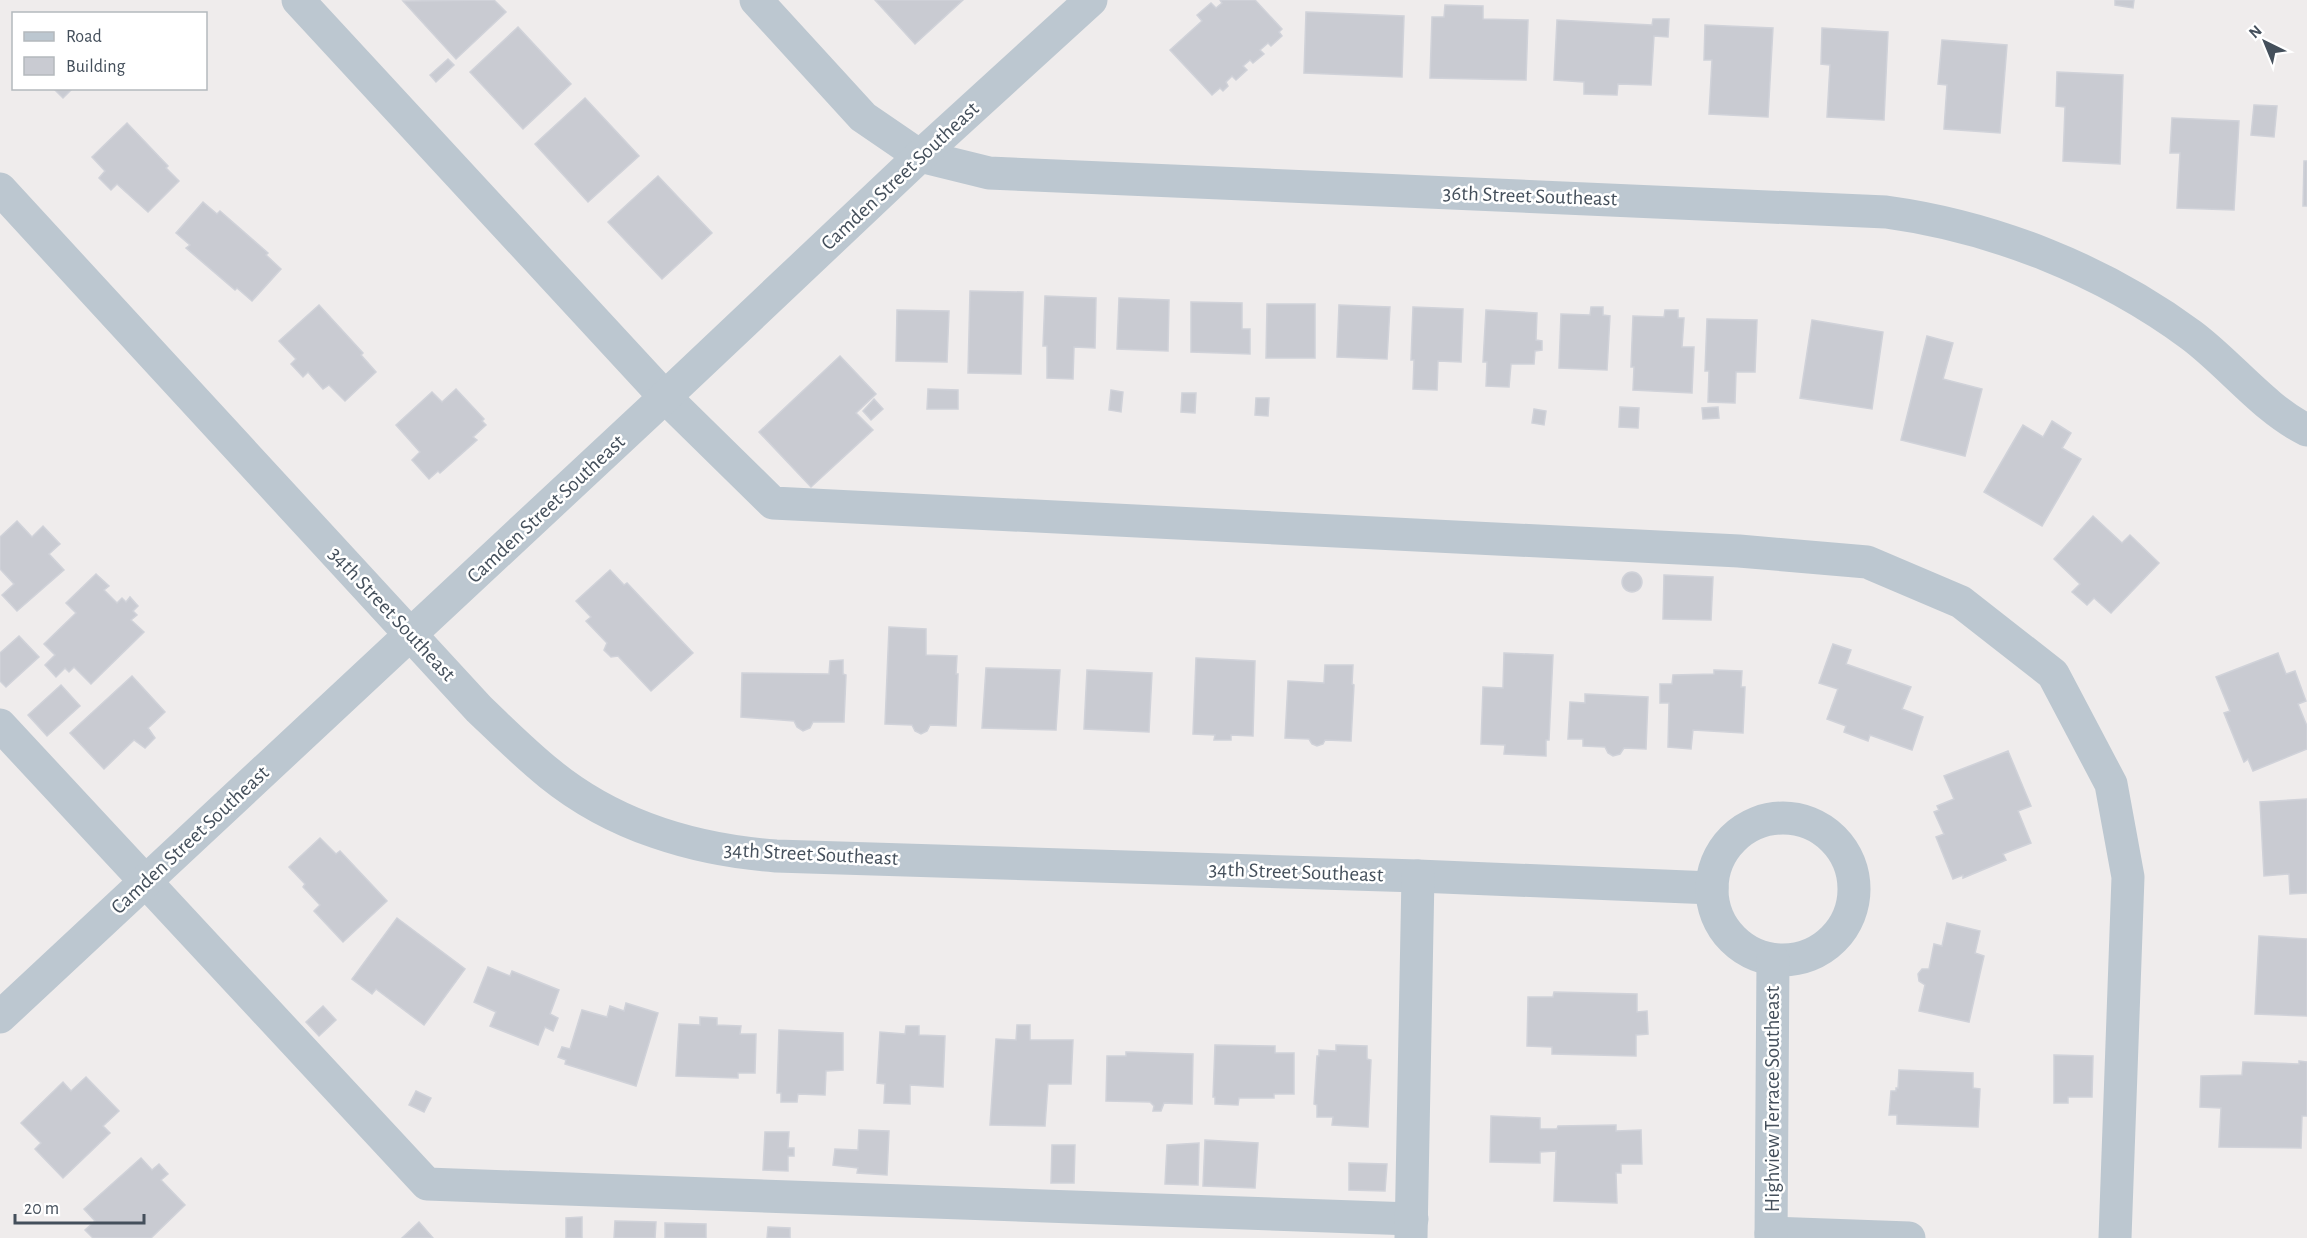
<svg xmlns="http://www.w3.org/2000/svg" width="2307" height="1238" font-family="'Alegreya Sans',sans-serif">
  <style>
    .building { fill: #c9cbd2; stroke: #d0d2d9; stroke-width: 1.5 }
    .lines { fill: none; stroke-linecap: round; stroke-linejoin: round }
    .minor { stroke: #bcc7d0; stroke-width: 33 }
    .labels { text-anchor: middle; dominant-baseline: central; stroke-width: 5; stroke-linejoin: round; paint-order: stroke }
    .street-label { font-size: 21px; fill: #444f5b; stroke: #fff }
  </style>
  <rect width="100%" height="100%" fill="#efecec"/>
  <!-- building -->
  <g class="building">
    <path d="M494,0L506,12L456,59L403,1Z"/>
    <path d="M875,0H963L915,44Z"/>
    <path d="M1220,0H1255L1282,29L1279,32L1282,36L1271,46L1268,43L1260,50L1264,54L1253,63L1250,60L1243,66L1247,70L1236,80L1232,76L1226,82L1228,86L1223,91L1220,88L1212,95L1170,50L1202,21L1197,15L1211,3L1216,8L1222,3Z"/>
    <path d="M2115,0H2134L2133,8L2115,5Z"/>
    <path d="M1445,5L1483,6V19L1528,20L1526,80L1430,78L1432,17H1444Z"/>
    <path d="M1306,12L1404,16L1402,77L1304,73Z"/>
    <path d="M1653,19H1669L1668,37L1654,36L1651,85L1618,84L1617,95L1584,94V82L1554,80L1557,20L1652,25Z"/>
    <path d="M1705,25L1773,28L1768,117L1709,114L1712,60H1704Z"/>
    <path d="M518,27L571,84L523,129L470,72Z"/>
    <path d="M1822,28L1888,32L1884,120L1827,117L1830,65L1821,64Z"/>
    <path d="M1942,40L2007,45L2000,133L1944,129L1947,85L1938,84Z"/>
    <path d="M448,59L454,65L436,82L430,75Z"/>
    <path d="M2057,72L2123,75L2120,164L2063,161L2065,107L2056,106Z"/>
    <path d="M53,88H73L63,98Z"/>
    <path d="M585,98L639,156L588,202L535,144Z"/>
    <path d="M2254,105L2277,106L2274,137L2251,135Z"/>
    <path d="M2172,118L2239,121L2234,210L2177,208L2180,153H2170Z"/>
    <path d="M127,123L168,166L166,168L179,181L148,212L117,184L111,190L99,178L105,171L92,157Z"/>
    <path d="M2304,161H2307V206H2303Z"/>
    <path d="M658,176L712,233L662,279L608,222Z"/>
    <path d="M203,202L217,214L220,211L268,253L266,255L281,269L252,301L237,288L235,290L186,248L190,245L176,233Z"/>
    <path d="M970,291L1023,292L1021,374L968,373Z"/>
    <path d="M1045,296L1096,298L1095,348L1074,347L1073,379L1047,378V346H1043Z"/>
    <path d="M1119,298L1169,300L1168,351L1117,349Z"/>
    <path d="M1191,302L1242,303V329H1250V354L1191,352Z"/>
    <path d="M1267,304H1315V358H1266Z"/>
    <path d="M319,305L363,353L361,355L376,372L345,401L329,385L323,389L308,372L303,377L291,364L296,359L279,341Z"/>
    <path d="M1339,305L1390,307L1387,359L1337,357Z"/>
    <path d="M1413,307L1463,309L1461,362L1438,361L1437,390L1413,389L1414,360H1411Z"/>
    <path d="M1591,307H1603V315L1610,316L1607,370L1559,368L1561,314L1590,315Z"/>
    <path d="M897,310L949,311L947,362L896,361Z"/>
    <path d="M1486,310L1537,313L1536,340L1542,341V350L1535,351L1534,364H1511L1509,387L1486,386L1487,362H1483Z"/>
    <path d="M1665,310H1678V318H1684L1682,347H1694L1692,393L1633,390L1634,367H1631L1633,316L1664,317Z"/>
    <path d="M1707,319L1757,320L1755,372H1736L1735,403L1708,402L1709,371H1705Z"/>
    <path d="M1812,320L1883,332L1872,409L1800,398Z"/>
    <path d="M1927,336L1953,343L1943,379L1982,389L1965,456L1901,440Z"/>
    <path d="M840,356L876,394L856,413L873,430L811,487L759,432Z"/>
    <path d="M456,389L484,419L482,421L486,425L473,437L477,440L440,473L438,471L429,479L412,460L420,452L396,425L432,392L442,402Z"/>
    <path d="M928,389L958,390V409H927Z"/>
    <path d="M1111,390L1123,392L1121,412L1109,410Z"/>
    <path d="M1182,393H1196L1195,413L1181,412Z"/>
    <path d="M1256,398H1269L1268,416L1255,415Z"/>
    <path d="M874,399L883,409L871,420L863,411Z"/>
    <path d="M1620,407L1639,408L1638,428L1619,427Z"/>
    <path d="M1718,407L1719,418L1703,419L1702,408Z"/>
    <path d="M1534,409L1546,411L1544,425L1532,423Z"/>
    <path d="M2052,421L2071,433L2062,448L2081,459L2042,526L1984,492L2023,425L2043,437Z"/>
    <path d="M2093,516L2122,543L2130,535L2159,563L2111,613L2094,598L2087,605L2072,592L2080,584L2054,559Z"/>
    <path d="M17,521L32,537L43,526L60,544L49,554L64,570L17,611L2,595L14,584L0,569V537Z"/>
    <path d="M610,570L624,585L627,583L693,653L651,691L618,656L611,657L604,650L607,643L586,621L591,617L576,601Z"/>
    <circle cx="1632" cy="582" r="10"/>
    <path d="M96,574L109,586L104,590L117,603L122,598L126,602L130,597L138,606L133,611L137,615L131,620L144,632L91,684L74,667L69,672L65,668L56,677L45,665L55,655L44,644L76,613L66,603Z"/>
    <path d="M1664,575L1713,577L1711,620L1663,619Z"/>
    <path d="M889,627L926,629V655L957,656L956,674H958L956,726L930,725L927,731L921,734L915,731L912,725L885,724Z"/>
    <path d="M19,636L39,657L6,687L0,681V653Z"/>
    <path d="M1833,644L1851,650L1846,664L1911,687L1902,709L1923,717L1912,750L1870,735L1868,741L1844,732L1846,726L1827,719L1838,689L1819,683Z"/>
    <path d="M1504,653L1553,655L1549,740H1546V756L1504,754L1505,745L1481,744L1483,687L1503,688Z"/>
    <path d="M2278,653L2286,674L2295,671L2306,701L2298,704L2307,726V749L2253,771L2248,759L2244,762L2224,713L2230,711L2216,677Z"/>
    <path d="M1196,658L1255,661L1253,736L1231,735V740H1214L1215,735L1193,734Z"/>
    <path d="M843,660V674L846,675L844,722H813L810,728L803,731L797,727L794,721L741,717L742,673L829,674L830,661Z"/>
    <path d="M1325,665H1353L1352,684L1354,685L1351,741L1325,740L1323,744L1317,746L1312,744L1309,739L1285,738L1288,681L1324,683Z"/>
    <path d="M986,668L1060,670L1056,730L982,728Z"/>
    <path d="M1087,670L1152,673L1149,732L1084,729Z"/>
    <path d="M1714,670L1742,671L1741,687H1745L1743,733L1693,730L1691,749L1668,747L1669,703H1660V684H1672L1673,675L1714,674Z"/>
    <path d="M132,676L165,712L148,728L155,738L145,748L134,740L104,769L70,733Z"/>
    <path d="M61,685L80,706L47,736L28,715Z"/>
    <path d="M1585,694L1648,697L1646,749L1624,748L1620,754L1613,756L1608,753L1605,747L1583,746V739H1568L1570,702L1585,703Z"/>
    <path d="M2008,751L2031,806L2018,811L2031,843L2003,854L2006,860L1963,878V875L1953,879L1936,837L1944,834L1934,812L1939,810L1937,806L1954,799L1944,776Z"/>
    <path d="M2307,799V893L2290,894L2289,874L2264,876L2260,802Z"/>
    <path d="M320,838L336,854L340,851L387,901L343,942L314,911L320,905L303,887L305,884L289,867Z"/>
    <path d="M397,918L465,969L424,1025L376,989L372,994L352,979Z"/>
    <path d="M1947,923L1980,931L1975,953L1984,956L1969,1022L1919,1011L1925,985L1919,981L1918,974L1922,969H1929L1934,944L1942,946Z"/>
    <path d="M2259,936L2307,939V1016L2255,1014Z"/>
    <path d="M488,967L510,976L512,971L559,990L550,1014L558,1018L553,1031L545,1027L538,1045L490,1026L496,1012L474,1002Z"/>
    <path d="M1554,992L1637,994V1012L1647,1011L1648,1034L1636,1035V1056L1552,1054V1047L1527,1046L1528,997H1553Z"/>
    <path d="M626,1003L658,1013L636,1086L565,1064L566,1060L558,1057L562,1047L570,1049L582,1010L607,1017L610,1006L624,1011Z"/>
    <path d="M323,1006L336,1020L319,1036L306,1022Z"/>
    <path d="M700,1017L717,1018V1025L741,1026L740,1034H756L755,1073H738V1078L676,1076L679,1024L700,1025Z"/>
    <path d="M1017,1025H1030V1040H1073L1071,1084H1048L1045,1126L990,1125L996,1039L1016,1040Z"/>
    <path d="M906,1026H919V1035L945,1036L943,1087L910,1085V1104L884,1103L885,1084L877,1083L880,1032L905,1034Z"/>
    <path d="M779,1030L843,1033V1070L826,1071L825,1095L798,1094L797,1102H781V1093H777Z"/>
    <path d="M1215,1045L1275,1046V1053H1294V1094H1274V1098H1239L1238,1105L1215,1104V1097H1213Z"/>
    <path d="M1336,1045L1367,1046V1059L1371,1060L1368,1127L1332,1125L1333,1117H1317V1105L1314,1104L1317,1056H1319V1050L1336,1051Z"/>
    <path d="M1126,1052L1193,1054L1192,1104L1164,1103L1161,1111H1153L1154,1106L1150,1102L1106,1101L1107,1056H1126Z"/>
    <path d="M2054,1055L2093,1056L2092,1097H2068V1103H2054Z"/>
    <path d="M2299,1061L2307,1062V1116H2302L2301,1148L2219,1147L2221,1108L2200,1107L2201,1076L2242,1075L2243,1062L2299,1064Z"/>
    <path d="M1899,1070L1973,1073V1088L1980,1089L1978,1127L1897,1124V1115H1889L1891,1091H1896V1088H1898Z"/>
    <path d="M86,1077L119,1111L103,1126L110,1133L63,1178L35,1149L41,1143L21,1123L63,1082L71,1091Z"/>
    <path d="M416,1091L431,1098L424,1112L409,1105Z"/>
    <path d="M1491,1116L1540,1118V1129H1557L1558,1126L1616,1125V1131L1641,1130L1642,1164H1621V1173H1616L1617,1203L1554,1201L1556,1151L1540,1152V1163L1490,1162Z"/>
    <path d="M859,1130L889,1131L887,1175L857,1173L858,1168L833,1165L835,1149L858,1150Z"/>
    <path d="M765,1132H789L788,1148H794V1156H788V1171L763,1170Z"/>
    <path d="M1205,1140L1258,1143L1255,1188L1203,1186Z"/>
    <path d="M1199,1143L1198,1185L1165,1184L1167,1145Z"/>
    <path d="M1052,1145H1075L1074,1183H1051Z"/>
    <path d="M141,1158L152,1170L159,1164L168,1174L161,1180L185,1205L151,1238H93L85,1230L95,1221L84,1209Z"/>
    <path d="M1349,1163L1387,1164L1385,1191L1349,1190Z"/>
    <path d="M582,1217V1238H566V1218Z"/>
    <path d="M615,1221L656,1222L655,1238H614Z"/>
    <path d="M419,1222L433,1238H402Z"/>
    <path d="M665,1223L706,1224V1238H665Z"/>
    <path d="M768,1227L790,1228V1238H767Z"/>
  </g>
  <g class="lines">
    <!-- minor -->
    <g class="minor">
      <path d="M298,0L665,397L773,503L1739,551L1867,562L1961,602L2053,674L2111,784L2128,877L2115,1238"/>
      <path d="M756,0L863,117L920,156L989,173L1886,212C1995,227 2103,270 2191,335C2230,364 2265,410 2307,430"/>
      <path d="M0,189L479,709C502,731 525,754 550,774C614,826 695,850 776,856L1418,876L1712,888"/>
      <path d="M0,725L427,1184L1412,1219"/>
      <circle cx="1783" cy="889" r="71"/>
      <path d="M0,1017L665,397L920,156L1091,0"/>
      <path d="M1771,1233L1909,1238"/>
      <path d="M1411,1238L1418,876"/>
      <path d="M1771,1238L1773,960"/>
    </g>
  </g>
  <g class="labels">
    <!-- street labels -->
    <g class="street-label">
      <text transform="translate(900 176) rotate(-43)">Camden Street Southeast</text>
      <text transform="translate(1530 196) rotate(2)">36th Street Southeast</text>
      <text transform="translate(546 509) rotate(-43)">Camden Street Southeast</text>
      <text transform="translate(392 614) rotate(47)">34th Street Southeast</text>
      <text transform="translate(190 840) rotate(-43)">Camden Street Southeast</text>
      <text transform="translate(811 854) rotate(3)">34th Street Southeast</text>
      <text transform="translate(1296 872) rotate(2)">34th Street Southeast</text>
      <text transform="translate(1772 1099) rotate(-90)">Highview Terrace Southeast</text>
    </g>
  </g>
  <!-- legend -->
  <rect x="12" y="12" width="195" height="78" fill="#ffffff" stroke="#b4b9bd" stroke-width="1.5"/>
  <rect x="24" y="32" width="30" height="9" fill="#bcc7d0" stroke="#b4b9bd" stroke-width="1.5"/>
  <text x="66" y="42" font-size="18" fill="#444f5b">Road</text>
  <rect x="24" y="57" width="30" height="18" fill="#c9cbd2" stroke="#b4b9bd" stroke-width="1.5"/>
  <text x="66" y="72" font-size="18" fill="#444f5b">Building</text>
  <!-- north arrow -->
  <g transform="translate(2265 42) rotate(317)" stroke="#ffffff" stroke-width="4.5" paint-order="stroke">
  <path d="M0-4.5L10 22L0 15L-10 22Z" fill="#444f5b"/>
  <text y="-9" font-size="16" font-weight="bold" text-anchor="middle" fill="#444f5b">N</text>
  </g>
  <!-- scale -->
  <path d="M15 1214v9h129v-9" fill="none" stroke="#444f5b" stroke-width="3"/>
  <text x="24" y="1214" font-size="18" fill="#444f5b" stroke="#ffffff" stroke-width="4.5" paint-order="stroke">20 m</text>
</svg>
